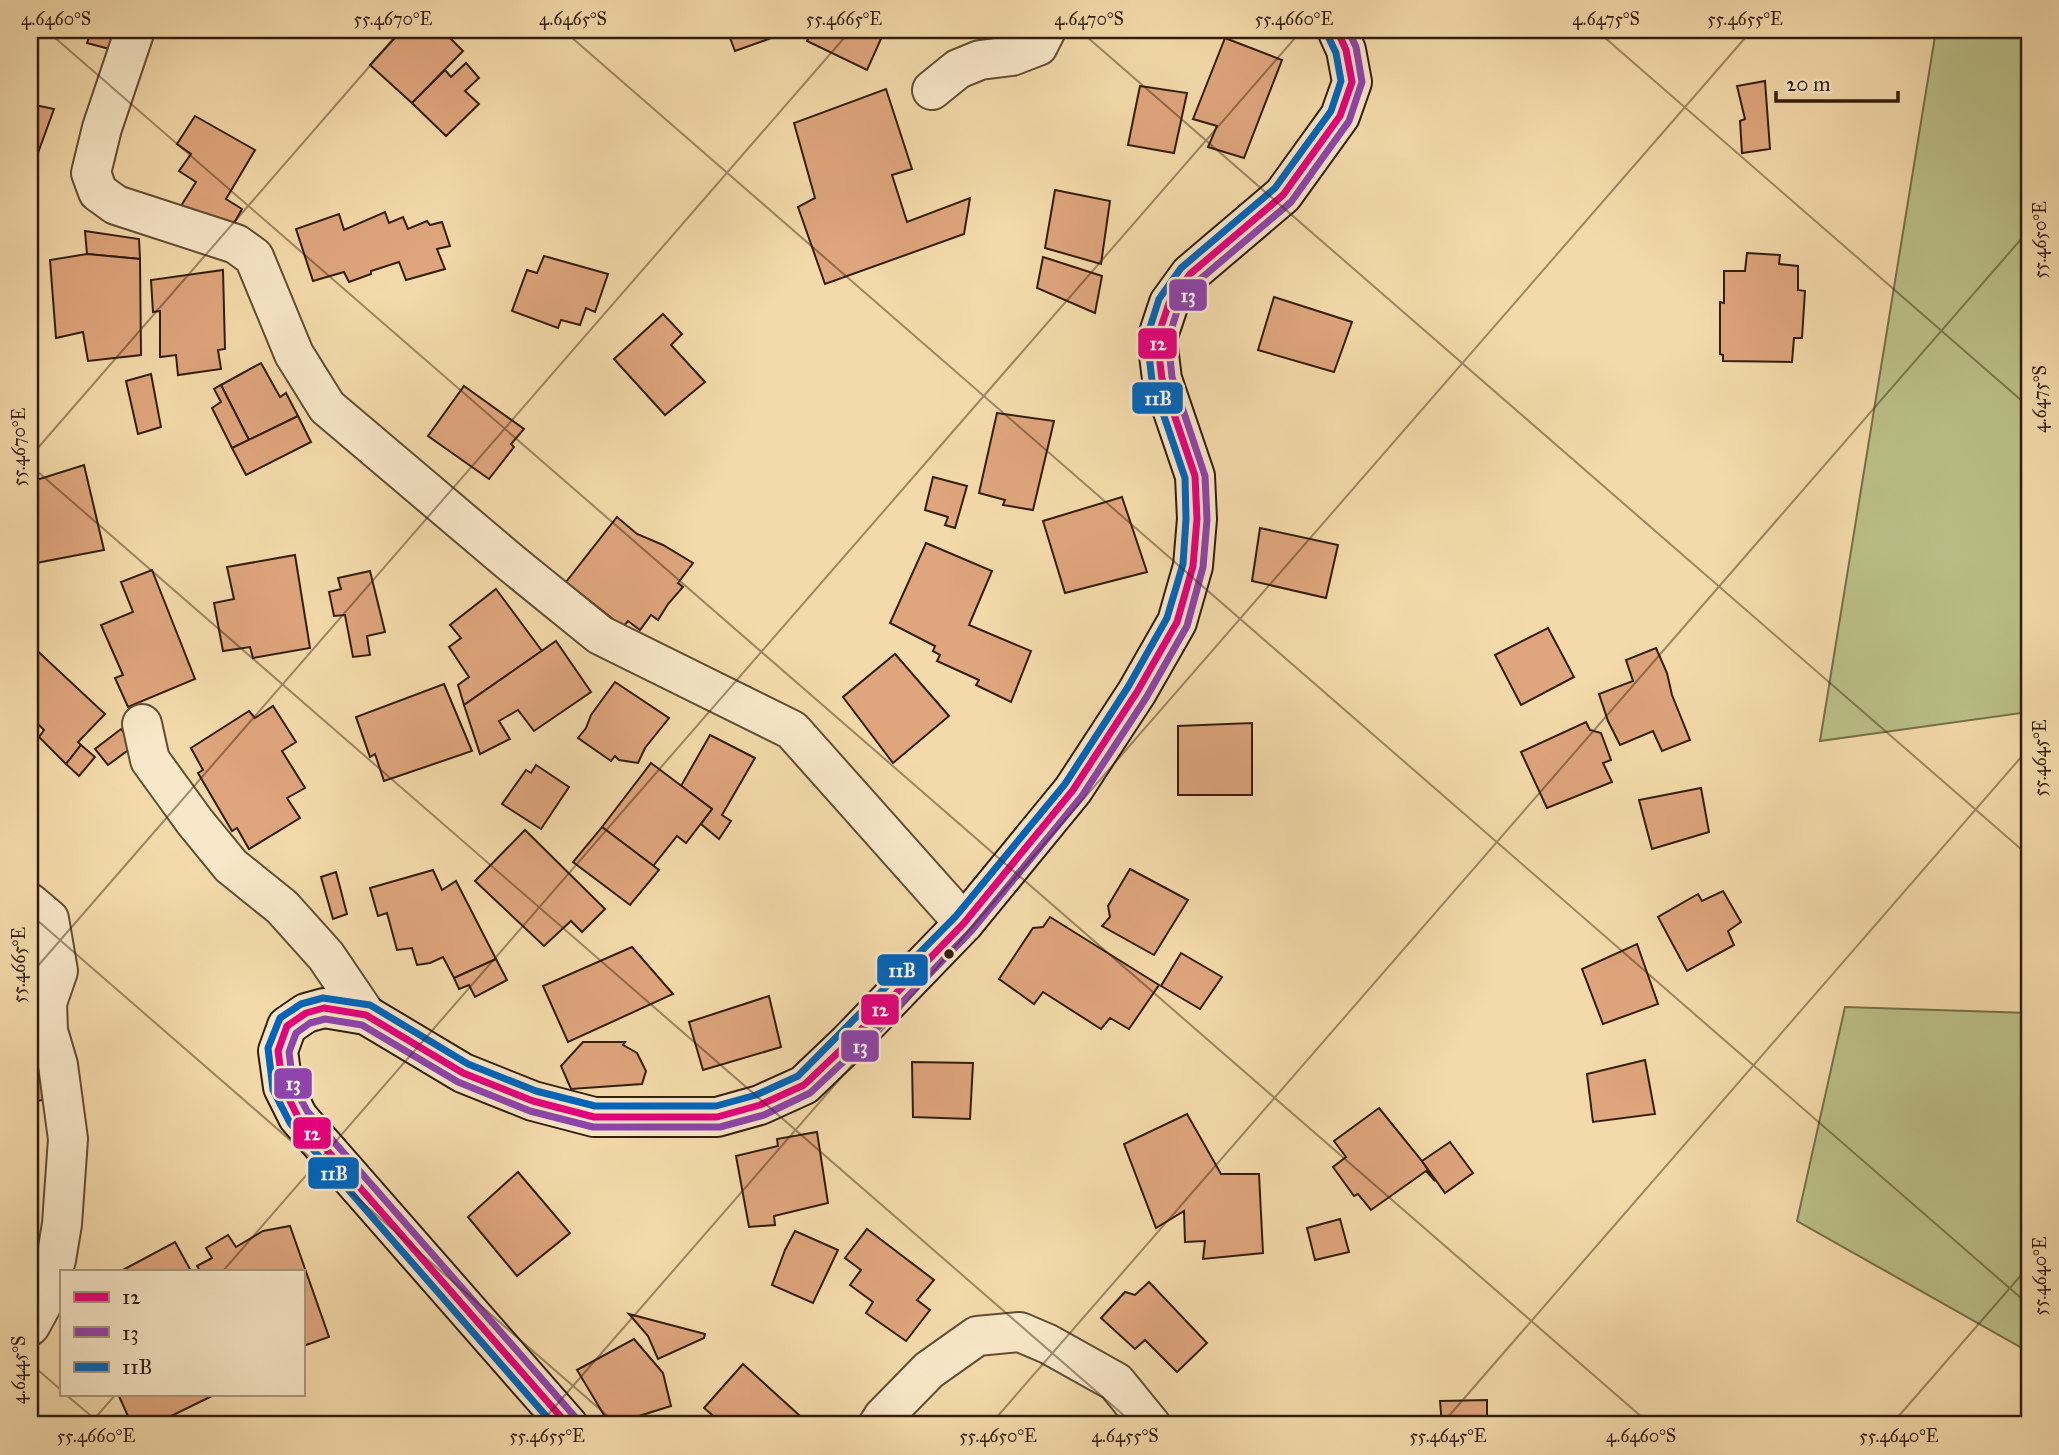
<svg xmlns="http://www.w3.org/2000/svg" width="2059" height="1455" font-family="'IM FELL Great Primer',serif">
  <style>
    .green { fill: #bbc089; stroke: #766f4a; stroke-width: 2 }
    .building { fill: #dfa57c; stroke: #321e0b; stroke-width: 2 }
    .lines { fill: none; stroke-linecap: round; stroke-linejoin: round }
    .minor-casing { stroke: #624d33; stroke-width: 42 }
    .secondary-casing { stroke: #321e0b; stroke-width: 42 }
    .minor { stroke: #f8e7c8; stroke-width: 38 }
    .secondary { stroke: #f8e7c8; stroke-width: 38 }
    .bus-1-casing { stroke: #f8e7c8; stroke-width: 12 }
    .bus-2-casing { stroke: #f8e7c8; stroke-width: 12 }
    .bus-3-casing { stroke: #f8e7c8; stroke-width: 12 }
    .bus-1 { stroke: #e5007d; stroke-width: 7 }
    .bus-2 { stroke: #8e44ad; stroke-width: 7 }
    .bus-3 { stroke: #0065bd; stroke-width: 7 }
    .ticks { fill: none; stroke: #321e0b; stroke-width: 2; stroke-opacity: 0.45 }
    .bus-dot { fill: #321e0b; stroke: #f8e7c8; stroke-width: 2.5 }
    .line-badge { stroke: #f8e7c8; stroke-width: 2.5 }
    .badge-label { font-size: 19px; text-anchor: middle; font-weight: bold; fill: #fff }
    .neatline { fill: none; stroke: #321e0b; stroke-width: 2.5 }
    .ticks-label { font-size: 18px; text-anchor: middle; fill: #321e0b }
  </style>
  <rect width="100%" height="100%" fill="#f4daaa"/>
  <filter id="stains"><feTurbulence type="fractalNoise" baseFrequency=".00286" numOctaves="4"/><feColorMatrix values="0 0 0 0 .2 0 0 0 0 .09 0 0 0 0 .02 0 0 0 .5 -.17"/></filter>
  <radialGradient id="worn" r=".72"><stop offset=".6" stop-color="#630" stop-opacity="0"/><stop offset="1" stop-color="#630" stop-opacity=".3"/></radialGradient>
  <!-- green -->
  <g class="green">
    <path d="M1936,30H2029V712L1820,741Z"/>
    <path d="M1845,1007L2029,1013V1352L1797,1221Z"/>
  </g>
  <!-- building -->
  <g class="building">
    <path d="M92,30H126L117,51L87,43Z"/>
    <path d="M402,30H442L463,51L412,103L370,65Z"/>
    <path d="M727,30H775L777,36L735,51Z"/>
    <path d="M812,30H885L867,70L807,41Z"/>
    <path d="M1225,38L1282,60L1244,158L1208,147L1217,126L1193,119Z"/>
    <path d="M466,63L479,78L465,91L479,104L446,136L412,103L445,70L451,77Z"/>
    <path d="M1765,81L1770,149L1742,153L1740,121L1745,119L1737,86Z"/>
    <path d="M1140,86L1187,93L1174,153L1128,145Z"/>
    <path d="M886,89L912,169L892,175L907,222L970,198L964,234L825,284L798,207L815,198L794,123Z"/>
    <path d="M30,104L54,109L31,172H30Z"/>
    <path d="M195,116L255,150L226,199L242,209L228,234L179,209L196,182L179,171L191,154L177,144Z"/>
    <path d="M1055,190L1110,201L1101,264L1045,248Z"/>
    <path d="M385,212L389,223L403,217L408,229L427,221L430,225L442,222L450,246L437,249L445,269L406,280L399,262L371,271V274L349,282L344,272L313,281L296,229L339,214L344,230Z"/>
    <path d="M85,231L139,239L140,259L87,254Z"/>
    <path d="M1747,253L1780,255L1779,264L1798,266V290L1805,291L1802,338H1794L1792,362L1723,361V355L1720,354V302L1724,303V271H1745Z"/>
    <path d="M87,254L140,259L141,355L88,361L83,332L56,338L50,260Z"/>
    <path d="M544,256L608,274L595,312L586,308L580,325L561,320L558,328L512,311L527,270L537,273Z"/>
    <path d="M1043,257L1102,276L1095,313L1037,288Z"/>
    <path d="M223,270L225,349L218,350L221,369L178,375L176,355L160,357V311L153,312L151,280Z"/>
    <path d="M1274,297L1352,322L1334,372L1258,350Z"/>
    <path d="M663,314L682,334L671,345L705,382L665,415L614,359Z"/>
    <path d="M261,363L280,397L286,393L298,416L249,440L221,385Z"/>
    <path d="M151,374L161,427L138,434L126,381Z"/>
    <path d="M221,385L249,440L232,448L212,408L221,402L214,389Z"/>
    <path d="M464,386L524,429L511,444L514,447L489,479L428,436Z"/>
    <path d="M997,413L1054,421L1033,510L1003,505L1005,500L979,493Z"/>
    <path d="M298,416L311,442L246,475L232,448Z"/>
    <path d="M84,465L104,550L36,563L30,537V482Z"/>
    <path d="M933,477L967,486L955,528L945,525L948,517L925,510Z"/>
    <path d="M1122,497L1147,572L1065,593L1043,521Z"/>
    <path d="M617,517L637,534L663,545L693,563L678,583L683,587L668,604L658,620L651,615L640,630L628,621L623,627L566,582Z"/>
    <path d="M1260,528L1338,545L1326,598L1252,581Z"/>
    <path d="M926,543L992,571L969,625L1031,651L1011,702L976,685L979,680L937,661L940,655L933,651L935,646L890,623Z"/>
    <path d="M295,555L310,648L253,658L250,647L223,651L214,603L234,599L227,567Z"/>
    <path d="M152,570L195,679L128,707L115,678L123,675L101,625L133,612L121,582Z"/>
    <path d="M370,571L385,632L367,636L370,655L353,657L345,615L334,616L329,592L341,589L338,578Z"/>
    <path d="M496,589L542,651L464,705L458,685L469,677L449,647L461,638L450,625Z"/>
    <path d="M1548,628L1574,677L1521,705L1495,655Z"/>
    <path d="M556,641L591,692L534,731L518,710L499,721L510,739L480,754L464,705Z"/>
    <path d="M30,644L105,714L78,742L81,745L66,764L39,737L44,730L30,716Z"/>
    <path d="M1656,648L1667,673L1672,695L1690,740L1662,751L1653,731L1620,745L1608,721L1599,694L1633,681L1626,660Z"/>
    <path d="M895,654L949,716L893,763L843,697Z"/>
    <path d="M615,682L669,718L645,748L638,763L619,760L615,756L611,761L578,738L586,728L591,715Z"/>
    <path d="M444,684L472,751L384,781L375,754L370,757L356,717Z"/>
    <path d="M273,706L296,742L282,751L305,788L287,798L300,818L249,849L237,828L232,831L198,773L203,770L191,748L249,711L255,718Z"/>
    <path d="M1586,722L1590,730L1601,733L1611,760L1603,763L1612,782L1547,808L1521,752Z"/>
    <path d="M1252,723V795H1178V726Z"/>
    <path d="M121,729L135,745L108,765L95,749Z"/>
    <path d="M710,735L755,758L722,815L731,821L719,839L701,824L712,809L681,786Z"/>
    <path d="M81,745L95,757L79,776L66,764Z"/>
    <path d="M651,763L712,809L686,843L677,836L653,866L602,827Z"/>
    <path d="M536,765L569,787L541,829L502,804L526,770L531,773Z"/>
    <path d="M1701,788L1709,832L1652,849L1639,800Z"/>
    <path d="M602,827L659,870L630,905L573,862Z"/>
    <path d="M525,830L605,909L582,932L571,921L544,946L475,881Z"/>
    <path d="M1130,869L1188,900L1154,955L1102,926L1110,917L1108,906Z"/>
    <path d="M433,870L442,890L456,881L496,959L454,978L443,957L430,963L417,965L412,948L397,950L387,913L378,916L370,888Z"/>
    <path d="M336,872L347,914L333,919L321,877Z"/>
    <path d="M1723,891L1741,922L1728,931L1734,945L1687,971L1658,917L1698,894L1702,901Z"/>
    <path d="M1050,917L1159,985L1129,1029L1110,1018L1101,1029L1043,992L1034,1004L999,979L1033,928L1043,927Z"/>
    <path d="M1637,944L1658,1004L1603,1024L1582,969Z"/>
    <path d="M632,947L673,994L568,1042L543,986Z"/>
    <path d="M1181,953L1222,977L1200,1009L1161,986Z"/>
    <path d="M496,959L507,980L475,997L469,985L459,989L454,978Z"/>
    <path d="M769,996L781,1047L703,1070L689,1022Z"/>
    <path d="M583,1042H625L623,1045L637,1053L646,1071L642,1084L571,1089L561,1066Z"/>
    <path d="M1645,1060L1655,1114L1593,1122L1587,1074Z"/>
    <path d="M912,1062L973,1063L970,1119L913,1117Z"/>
    <path d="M46,1067L53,1098L31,1102L30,1071Z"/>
    <path d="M1379,1108L1422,1161L1435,1181L1426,1171L1371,1210L1358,1194L1354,1196L1333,1167L1346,1157L1334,1141Z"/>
    <path d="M1187,1114L1221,1174H1259L1263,1253L1203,1259L1205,1241L1185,1242L1184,1211L1156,1228L1124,1144Z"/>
    <path d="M817,1132L828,1203L774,1216L775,1225L749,1227L736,1156L778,1146L777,1139Z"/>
    <path d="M1450,1142L1473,1173L1445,1193L1422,1161Z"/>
    <path d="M518,1172L570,1233L517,1276L468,1217Z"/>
    <path d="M1340,1219L1349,1252L1315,1260L1307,1228Z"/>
    <path d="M290,1226L329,1337L303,1346V1271H200L197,1266L212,1258L206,1248L228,1235L236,1247L263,1231Z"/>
    <path d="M867,1229L934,1280L917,1300L930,1310L906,1341L866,1313L873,1302L850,1285L861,1270L845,1258Z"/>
    <path d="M795,1231L838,1250L813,1303L772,1285L785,1250Z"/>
    <path d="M175,1242L191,1271H121Z"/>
    <path d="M1149,1282L1207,1343L1177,1372L1145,1340L1135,1349L1101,1318L1125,1292L1135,1295Z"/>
    <path d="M629,1314L705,1334L704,1338L658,1359L648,1336Z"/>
    <path d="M634,1339L663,1373L671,1406L610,1425L577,1370Z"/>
    <path d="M743,1364L810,1425H724L704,1408Z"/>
    <path d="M118,1394H216L153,1425H132Z"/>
    <path d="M1487,1400V1425H1442L1440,1401Z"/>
  </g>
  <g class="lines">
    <defs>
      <g id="minor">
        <path d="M135,30L102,128L91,173L98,192L116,205L236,244L254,257L294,354L327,407L510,562L600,635L792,730L964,923"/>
        <path d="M932,90L958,69L980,60L1012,56L1038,46L1046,30"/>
        <path d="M142,724L150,760L195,822L231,866L282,907L326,956L366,1015"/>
        <path d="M30,903L49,919L58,971L47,1003L48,1031L58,1065L68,1139L62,1224L56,1260L41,1306L30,1326"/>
        <path d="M878,1425L883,1417L929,1370L977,1336L1020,1332L1048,1344L1116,1382L1151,1425"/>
      </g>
      <path id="secondary" d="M568,1425L298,1117L283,1087L278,1051L287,1026L306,1013L324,1008L366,1015L463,1073L533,1101L594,1117H717L760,1105L804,1085L848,1043L964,923L1073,790L1137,692L1177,622L1193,566L1197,519L1195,476L1162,379L1157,339L1169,303L1190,274L1283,195L1340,116L1352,82L1346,50L1337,30"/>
    </defs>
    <!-- minor casing -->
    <use href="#minor" class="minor-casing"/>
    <!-- secondary casing -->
    <use href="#secondary" class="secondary-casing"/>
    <!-- minor -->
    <use href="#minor" class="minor"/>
    <!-- secondary -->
    <use href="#secondary" class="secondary"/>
    <defs>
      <path id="bus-1" d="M568,1425L298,1117L283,1087L278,1051L287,1026L306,1013L324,1008L366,1015L463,1073L533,1101L594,1117H717L760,1105L804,1085L848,1043L964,923L1073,790L1137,692L1177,622L1193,566L1197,519L1195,476L1162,379L1157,339L1169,303L1190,274L1283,195L1340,116L1352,82L1346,50L1337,30"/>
      <path id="bus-2" d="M576,1418L307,1111L293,1084L289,1052L296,1033L310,1023L325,1019L362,1025L458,1082L530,1111L593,1127H720L764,1115L810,1093L856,1050L972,930L1082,796L1146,698L1187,626L1203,567L1207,520L1205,476L1172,377L1168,340L1178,308L1198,281L1291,202L1349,121L1362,82L1356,47L1348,30"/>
      <path id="bus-3" d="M554,1425L290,1123L273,1090L268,1048L280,1018L301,1004L323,998L370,1005L468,1064L536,1091L595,1106H716L756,1095L798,1076L956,916L1065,784L1128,687L1167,618L1183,564L1186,519L1185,478L1152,381L1147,337L1159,299L1181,268L1275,188L1331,111L1341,81L1336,53L1327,34"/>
    </defs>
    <!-- bus-1 casing -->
    <use href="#bus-1" class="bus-1-casing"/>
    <!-- bus-2 casing -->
    <use href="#bus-2" class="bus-2-casing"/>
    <!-- bus-3 casing -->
    <use href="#bus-3" class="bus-3-casing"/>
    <!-- bus-1 -->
    <use href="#bus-1" class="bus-1"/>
    <!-- bus-2 -->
    <use href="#bus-2" class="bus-2"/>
    <!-- bus-3 -->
    <use href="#bus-3" class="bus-3"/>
  </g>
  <!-- ticks -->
  <path class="ticks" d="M46,30L1651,1425M563,30L2029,1305M1079,30L2029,856M1596,30L2029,407M30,457L401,30M30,465L1135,1425M30,914L618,1425M30,975L851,30M223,1271L1302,30M30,1363L61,1390M65,1394L102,1425M89,1425L116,1394M539,1425L1752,30M990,1425L2029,230M1441,1425L2029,748M1891,1425L2029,1266"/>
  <!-- markers -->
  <circle class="bus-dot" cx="949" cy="954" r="6"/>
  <g class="line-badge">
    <rect x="1168" y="278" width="40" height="34" rx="7" fill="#8e44ad"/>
    <rect x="1137" y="327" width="41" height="33" rx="7" fill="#e5007d"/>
    <rect x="1131" y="381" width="53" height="34" rx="7" fill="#0065bd"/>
    <rect x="876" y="953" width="53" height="34" rx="7" fill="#0065bd"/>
    <rect x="860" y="993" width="40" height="33" rx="7" fill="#e5007d"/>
    <rect x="840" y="1029" width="40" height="34" rx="7" fill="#8e44ad"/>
    <rect x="273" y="1067" width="40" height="33" rx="7" fill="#8e44ad"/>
    <rect x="292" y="1116" width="40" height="34" rx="7" fill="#e5007d"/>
    <rect x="307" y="1156" width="53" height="34" rx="7" fill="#0065bd"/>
  </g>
  <g class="badge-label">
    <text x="1188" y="302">13</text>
    <text x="1158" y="350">12</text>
    <text x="1158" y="405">11B</text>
    <text x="902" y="977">11B</text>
    <text x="880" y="1016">12</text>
    <text x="860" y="1053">13</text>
    <text x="293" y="1090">13</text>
    <text x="312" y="1140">12</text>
    <text x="334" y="1180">11B</text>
  </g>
  <!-- margin -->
  <rect width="2059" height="1455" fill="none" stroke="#f4daaa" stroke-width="77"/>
  <!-- legend -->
  <rect x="60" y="1270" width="245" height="126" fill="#f8e7c8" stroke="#a9977c" stroke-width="2"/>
  <rect x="74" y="1292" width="35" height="10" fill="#e5007d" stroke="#a9977c" stroke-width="2"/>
  <text x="122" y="1304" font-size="21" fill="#321e0b">12</text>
  <rect x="74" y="1327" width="35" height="10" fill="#8e44ad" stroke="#a9977c" stroke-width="2"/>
  <text x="122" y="1340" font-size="21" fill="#321e0b">13</text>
  <rect x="74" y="1362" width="35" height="10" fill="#0065bd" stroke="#a9977c" stroke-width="2"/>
  <text x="122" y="1374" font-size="21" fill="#321e0b">11B</text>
  <!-- scale -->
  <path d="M1776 91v10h122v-10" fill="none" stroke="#321e0b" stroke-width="3.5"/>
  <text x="1786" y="91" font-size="21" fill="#321e0b" stroke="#f8e7c8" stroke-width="5" paint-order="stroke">20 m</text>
  <rect x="38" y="38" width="1983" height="1378" class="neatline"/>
  <g class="ticks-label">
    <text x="56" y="25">4.6460°S</text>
    <text x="393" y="25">55.4670°E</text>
    <text x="573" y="25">4.6465°S</text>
    <text x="844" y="25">55.4665°E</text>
    <text x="1089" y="25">4.6470°S</text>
    <text x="1294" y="25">55.4660°E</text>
    <text x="1606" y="25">4.6475°S</text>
    <text x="1745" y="25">55.4655°E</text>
    <text transform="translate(2040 240) rotate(-90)" y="6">55.4650°E</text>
    <text transform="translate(2040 399) rotate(-90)" y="6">4.6475°S</text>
    <text transform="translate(19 447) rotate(-90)" y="6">55.4670°E</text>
    <text transform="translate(2040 758) rotate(-90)" y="6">55.4645°E</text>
    <text transform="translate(19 965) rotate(-90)" y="6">55.4665°E</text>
    <text transform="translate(2040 1276) rotate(-90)" y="6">55.4640°E</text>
    <text transform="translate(19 1370) rotate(-90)" y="6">4.6445°S</text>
    <text x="96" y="1442">55.4660°E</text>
    <text x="547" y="1442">55.4655°E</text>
    <text x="998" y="1442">55.4650°E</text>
    <text x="1125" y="1442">4.6455°S</text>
    <text x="1448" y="1442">55.4645°E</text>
    <text x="1641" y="1442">4.6460°S</text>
    <text x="1899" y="1442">55.4640°E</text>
  </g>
  <rect width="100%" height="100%" filter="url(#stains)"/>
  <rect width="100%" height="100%" fill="url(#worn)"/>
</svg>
